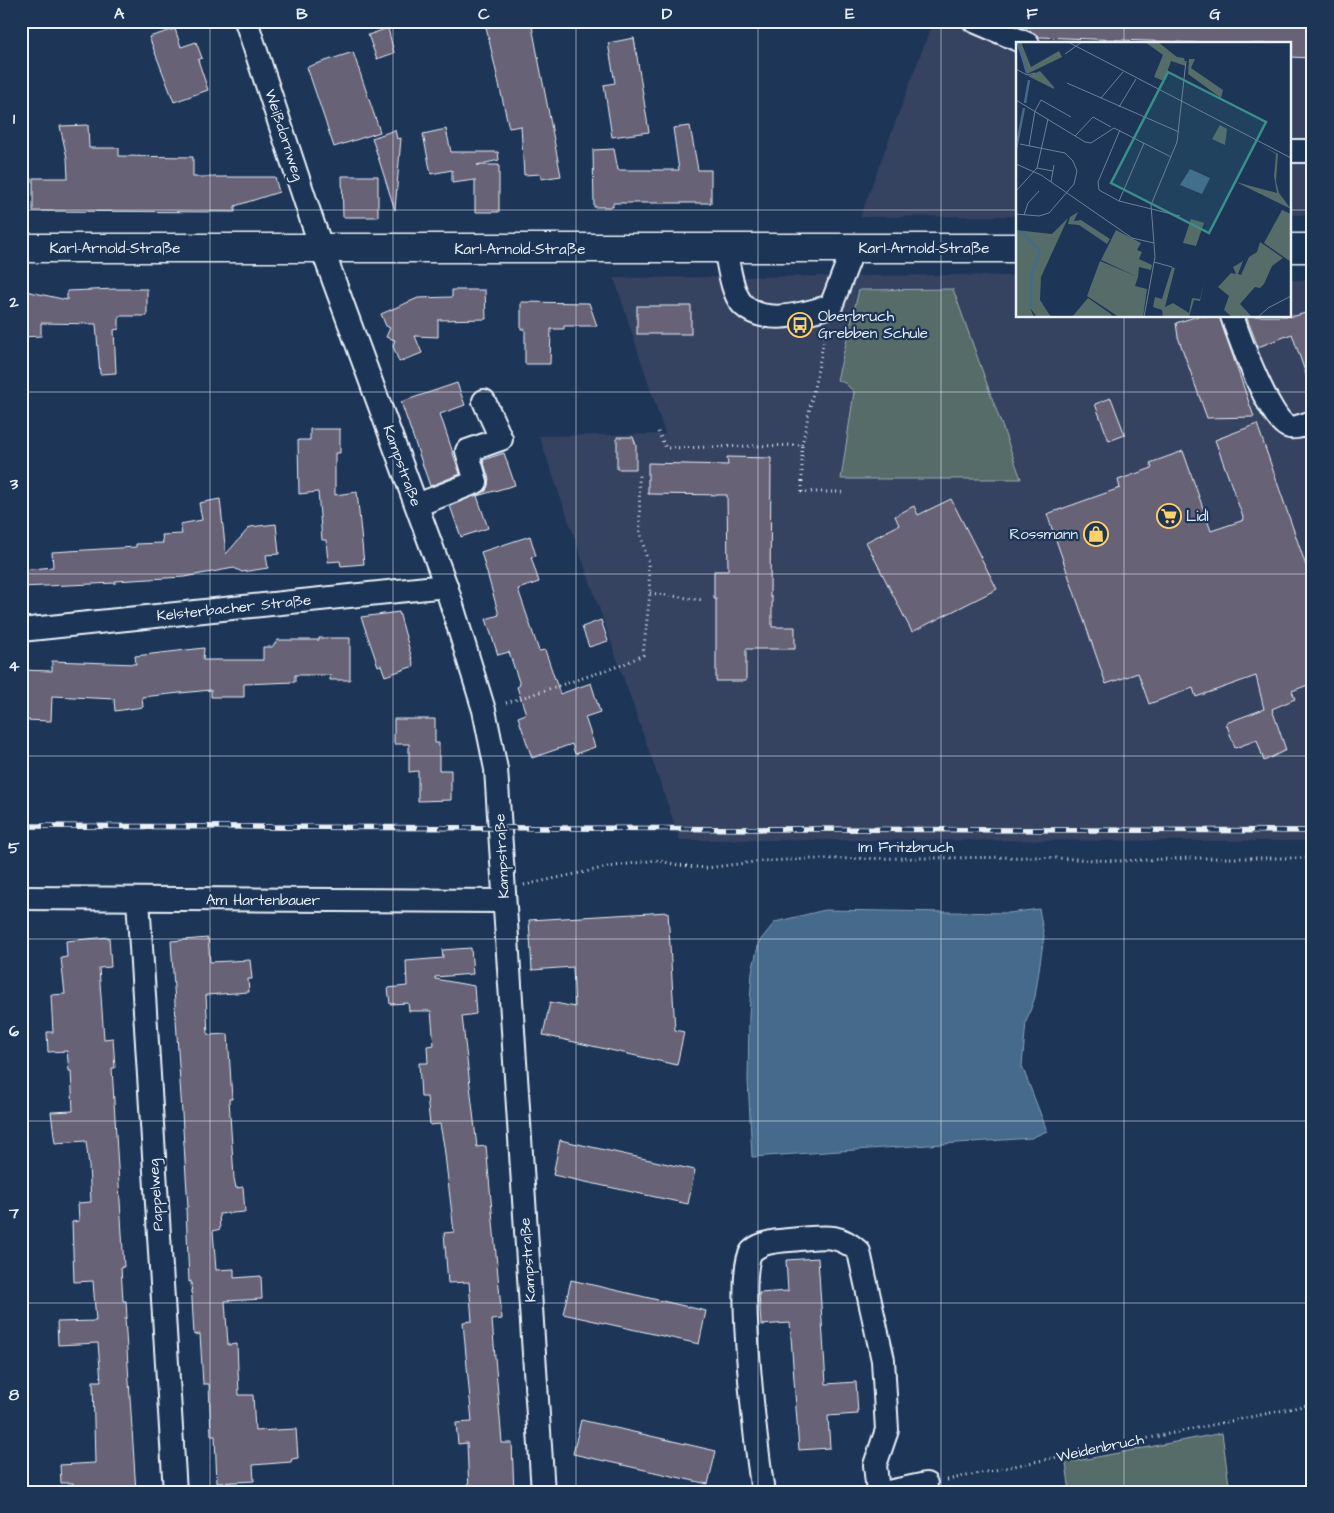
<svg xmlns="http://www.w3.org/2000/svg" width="1334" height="1513" font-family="'Architects Daughter',sans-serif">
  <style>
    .built { fill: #344261 }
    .green { fill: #556c68; stroke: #9eaeb0 }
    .water { fill: #446a8c; stroke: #86a0b7 }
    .building { fill: #686277; stroke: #e8f1f8 }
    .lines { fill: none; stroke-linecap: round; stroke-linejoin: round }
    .minor-casing { stroke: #e8f1f8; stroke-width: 26 }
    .major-casing { stroke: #e8f1f8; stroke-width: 31 }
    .path { stroke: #e8f1f8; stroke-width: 3; stroke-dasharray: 1 4; stroke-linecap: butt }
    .minor { stroke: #1d3557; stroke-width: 22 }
    .major { stroke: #1d3557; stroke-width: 28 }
    .rail-casing { stroke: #e8f1f8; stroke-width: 5.5 }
    .rail { stroke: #1d3557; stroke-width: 4; stroke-dasharray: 11; stroke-linecap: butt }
    .grid { fill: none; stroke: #e8f1f8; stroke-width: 1; stroke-opacity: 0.55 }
    .labels { text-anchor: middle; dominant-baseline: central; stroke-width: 4.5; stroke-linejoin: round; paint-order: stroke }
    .street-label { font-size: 15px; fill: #e8f1f8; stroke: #1d3557 }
    .poi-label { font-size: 15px; fill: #e8f1f8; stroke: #1d3557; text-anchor: start }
    .inset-river { fill: none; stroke: #446a8c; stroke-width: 2.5 }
    .inset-road { fill: none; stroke: #6e8097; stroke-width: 1 }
    .view { fill: #3a8f8a; fill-opacity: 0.15; stroke: #3a8f8a; stroke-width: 2.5 }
    .inset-edge { fill: none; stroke: #e8f1f8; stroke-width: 2.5 }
    .neatline { fill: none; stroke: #e8f1f8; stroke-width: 2 }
    .grid-label { font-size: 16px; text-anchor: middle; font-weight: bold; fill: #e8f1f8 }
  </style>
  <rect width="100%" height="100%" fill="#1d3557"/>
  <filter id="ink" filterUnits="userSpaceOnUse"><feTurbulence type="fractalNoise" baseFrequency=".02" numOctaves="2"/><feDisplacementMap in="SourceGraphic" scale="10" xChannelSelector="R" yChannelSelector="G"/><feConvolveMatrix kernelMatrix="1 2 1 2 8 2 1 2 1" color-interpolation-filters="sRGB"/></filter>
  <g filter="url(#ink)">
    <!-- built -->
    <g class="built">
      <path d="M933,21H1313V215H1290V44H1018V216L860,217Z"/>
      <path d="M953,275L1018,276V316H1290V280H1313V841L680,840L539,436L665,434L614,278Z"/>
    </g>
    <!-- green -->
    <g class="green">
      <path d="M953,289L1021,479H841L854,392L845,383L837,380L859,290Z"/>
      <path d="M1222,1433L1230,1492H1070L1066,1463Z"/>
    </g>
    <!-- water -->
    <path class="water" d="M1039,909L1044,936L1035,997L1026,1022L1022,1066L1047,1131L1031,1138L752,1157L748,1080L749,1015L752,972L759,942L775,922L825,910L1009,913Z"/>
    <!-- building -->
    <g class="building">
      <path d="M498,21H531L561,176L541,179V174L524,175L521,126L509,128L486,27L499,24Z"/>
      <path d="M1026,21H1313L1312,58L1290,57V44H1226L1039,37L1026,29Z"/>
      <path d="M388,28L394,53L377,59L368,35Z"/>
      <path d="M175,29L181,47L196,42L202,58L198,60L208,90L174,102L149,37Z"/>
      <path d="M634,38L649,132L612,137L604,85L615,83L608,43Z"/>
      <path d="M353,52L380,132L334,147L307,67Z"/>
      <path d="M88,125L89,148H119V156L193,157V177H275L279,192L235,206V212L33,211V178H68L67,158L60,126Z"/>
      <path d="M690,126L698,170H711V203H613V207H594L593,150L614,149L618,170H679L673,128Z"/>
      <path d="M446,129L451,152H498L499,160L477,165H499V212H475V180L452,183V170L431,174L423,134Z"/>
      <path d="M395,130L397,139L401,138L395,210L372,138Z"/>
      <path d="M342,176H378V217H343Z"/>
      <path d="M116,289H147V316H119V329L114,330L116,373L100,374L96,324L41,323V336L21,337V290L67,300V291Z"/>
      <path d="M452,290H485L486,319L438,320V337L415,336L422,353L399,362L393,346L395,340L386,337L390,328L386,326L381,314L418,298L452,297Z"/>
      <path d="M521,302L589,303L597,326H564V329H551L550,364H525V329H521Z"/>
      <rect x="637" y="306" width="54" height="28"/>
      <path d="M1309,312L1310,316H1313V386H1310L1292,334L1258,347L1246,316H1295Z"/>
      <path d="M1198,316H1219L1254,417L1207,418L1178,337L1176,323Z"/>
      <path d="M457,383L465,405L440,414L460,474L430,486L401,402Z"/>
      <path d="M1111,398L1125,435L1109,441L1095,404Z"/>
      <path d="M1257,424L1313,586V683L1292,691L1295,699L1272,709L1286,750L1264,761L1257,740L1235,748L1226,723L1264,709L1256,676L1196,697L1193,688L1149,704L1138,673L1106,684L1047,514L1120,488L1118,480L1152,468L1150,463L1183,451L1211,531L1244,520L1215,440Z"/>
      <path d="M310,429H340V453H335V495L357,492L364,564L341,566L340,561L328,562L326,540H322L318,492L299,494L298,440H310Z"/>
      <path d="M617,437H633L636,445V469H617Z"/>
      <path d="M504,453L515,485L477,496L488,528L461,537L450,506L486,491L489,479L483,460Z"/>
      <path d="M727,457L771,458L770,597H772V627H795V649H746V681H716V599H714V571H728L727,495L648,494V463L728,465Z"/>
      <path d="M220,499L226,554L250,527L276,524L279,554L266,555L268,568L242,572L234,568L184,577L115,581L116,583L21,587V570L53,567L52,552L136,547V544L163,543L162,535L182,534L180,524L202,520L199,503Z"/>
      <path d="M951,499L997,589L912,632L866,542L899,525L895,516L914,506L918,515Z"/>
      <path d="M530,536L536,556L531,557L539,582L518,589L539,651L545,650L560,694L591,683L600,712L585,717L595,747L575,754L572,744L532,758L518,717L526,714L517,687L520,685L509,652L498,655L486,619L499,615L481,552Z"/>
      <path d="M399,612L414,666L385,676L381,665L378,666L361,617Z"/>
      <path d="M601,620L608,641L589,647L582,627Z"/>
      <path d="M319,638H350V680H330V675H295V682L244,684V697H211V690L180,693L142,697L143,707L115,711L114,699L52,696L51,721L23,720L24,713H21V670L52,671V661L136,664L135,656L204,648L203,660H263V647H272L278,640H319Z"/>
      <path d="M394,719H435V743H439V770H451V800L418,801V771L409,772V744H394Z"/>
      <path d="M668,912L675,1030L684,1032L677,1065L543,1035L550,1002L575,1007L573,967L532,970L529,920Z"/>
      <path d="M109,937L111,967L99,968L104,1039L113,1038L115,1068H112L124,1267H121L123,1301H126L127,1318H125L136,1492H73V1483H61L60,1465L95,1463L93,1381H101L98,1343L58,1345L57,1322L96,1321L93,1281L74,1282L72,1222L79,1221L78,1203L91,1202L89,1166L86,1141L55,1143L51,1112L73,1111L71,1071H69L67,1051L48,1052L47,1032H53L51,995L65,994L61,958L67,957L66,941Z"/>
      <path d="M208,938L210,962L250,960L252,979H248L249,992L206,995L208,1035L228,1034L232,1099H229L234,1178L236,1188L243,1187L245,1212L219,1214L220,1229L213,1231L216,1270L234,1269V1278L261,1276L262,1299L225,1301L228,1345L237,1344L239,1395H253L255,1431L296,1429L298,1458L292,1459L291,1462L253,1465L254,1481L217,1483L215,1436H211L209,1384H203L200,1334L194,1335L191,1281L189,1282L186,1208L188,1207L171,941Z"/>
      <path d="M471,948L473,974L435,977V979L474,986L476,1014L462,1016L477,1147L486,1146L502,1319L492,1320L502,1443H512L514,1492H469L467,1443L458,1444L456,1423L472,1422L463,1322L472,1321L469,1282L448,1283L444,1233L454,1232L444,1146L440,1124L430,1125L427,1097H421L419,1063H428L427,1046L434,1045L431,1011H409L408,1003L390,1004L388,988L407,986L406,961L443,958L442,950Z"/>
      <path d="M560,1140L695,1170L688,1204L553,1175Z"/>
      <path d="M818,1258L826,1384L856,1382L858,1414L828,1416L830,1448L799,1450L790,1323L761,1325L759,1293L788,1291L786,1260Z"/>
      <path d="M571,1280L706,1311L699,1344L563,1314Z"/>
      <path d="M581,1420L716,1451L708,1484L573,1454Z"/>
    </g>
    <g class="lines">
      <defs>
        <g id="minor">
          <path d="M246,21L313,224L446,586L484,710L496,769L543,1492"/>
          <path d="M974,21L1028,44"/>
          <path d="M1290,151H1313"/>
          <path d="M725,249C729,265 731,291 742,304C764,327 806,313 831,306L853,249"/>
          <path d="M1232,316C1239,337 1269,418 1287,426C1294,430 1305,424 1313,422"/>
          <path d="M417,505L476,482L467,451L501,439L484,401"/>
          <path d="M21,630L446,586"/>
          <path d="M21,898L504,901"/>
          <path d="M138,899L175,1492"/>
          <path d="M763,1492C758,1459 734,1269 752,1251C764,1240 784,1241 799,1239C824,1237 839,1233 859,1252L883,1360L887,1430L875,1465L878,1492"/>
          <path d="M888,1492L926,1484"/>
        </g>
        <g id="major">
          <path d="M21,248H1018"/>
          <path d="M1290,248H1313"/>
        </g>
      </defs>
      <!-- minor casing -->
      <use href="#minor" class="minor-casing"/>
      <!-- major casing -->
      <use href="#major" class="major-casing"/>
      <!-- path -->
      <g class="path">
        <path d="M658,432L666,448L802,445V492H846"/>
        <path d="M802,445L826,331"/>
        <path d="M650,593L703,600"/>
        <path d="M506,703L622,665L643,655L650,593L648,563L640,532L639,473"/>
        <path d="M524,885L608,867L656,860L678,865L706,868L762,861L812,859L1037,857L1118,861L1194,858H1313"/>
        <path d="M947,1480L1313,1404"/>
      </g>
      <!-- minor -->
      <use href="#minor" class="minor"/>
      <!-- major -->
      <use href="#major" class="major"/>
      <defs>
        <path id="rail" d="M21,826L1313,831"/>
      </defs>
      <!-- rail casing -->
      <use href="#rail" class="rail-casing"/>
      <!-- rail -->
      <use href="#rail" class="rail"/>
    </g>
  </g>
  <!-- grid -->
  <path class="grid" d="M210,21V1492M393,21V1492M576,21V1492M758,21V1492M941,21V1492M1124,21V44M21,210H1018M1290,210H1313M1124,316V1492M21,392H1313M21,574H1313M21,756H1313M21,939H1313M21,1121H1313M21,1303H1313"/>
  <!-- icons -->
  <defs>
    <symbol id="bus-ring" viewBox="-11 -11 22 22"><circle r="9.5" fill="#1d3557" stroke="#ffd166" stroke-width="1.5"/><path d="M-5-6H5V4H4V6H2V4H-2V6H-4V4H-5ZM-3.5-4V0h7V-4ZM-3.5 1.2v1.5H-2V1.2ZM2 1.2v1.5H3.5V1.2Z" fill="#ffd166"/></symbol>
    <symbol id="supermarket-ring" viewBox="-11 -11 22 22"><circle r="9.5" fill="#1d3557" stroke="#ffd166" stroke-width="1.5"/><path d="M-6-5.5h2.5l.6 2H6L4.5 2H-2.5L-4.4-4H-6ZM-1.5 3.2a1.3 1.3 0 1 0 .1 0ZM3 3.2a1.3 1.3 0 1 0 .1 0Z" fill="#ffd166"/></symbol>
    <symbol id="shop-ring" viewBox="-11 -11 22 22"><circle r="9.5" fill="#1d3557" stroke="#ffd166" stroke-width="1.5"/><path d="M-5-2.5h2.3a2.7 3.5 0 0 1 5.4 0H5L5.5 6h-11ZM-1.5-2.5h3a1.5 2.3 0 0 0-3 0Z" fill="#ffd166"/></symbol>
  </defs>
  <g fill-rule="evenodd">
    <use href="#bus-ring" x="786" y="311" width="28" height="28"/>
    <use href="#supermarket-ring" x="1155" y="502" width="28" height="28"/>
    <use href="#shop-ring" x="1082" y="520" width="28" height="28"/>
  </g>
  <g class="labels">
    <!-- street labels -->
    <g class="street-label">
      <text transform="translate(284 135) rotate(72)">Weißdornweg</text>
      <text x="115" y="248">Karl-Arnold-Straße</text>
      <text x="924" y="248">Karl-Arnold-Straße</text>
      <text x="520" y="249">Karl-Arnold-Straße</text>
      <text transform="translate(402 466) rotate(70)">Kampstraße</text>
      <text transform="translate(234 608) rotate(-6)">Kelsterbacher Straße</text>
      <text x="906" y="847">Im Fritzbruch</text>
      <text transform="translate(502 856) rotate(-93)">Kampstraße</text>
      <text x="263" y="900">Am Hartenbauer</text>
      <text transform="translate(156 1195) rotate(-94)">Pappelweg</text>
      <text transform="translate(528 1260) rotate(-94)">Kampstraße</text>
      <text transform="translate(1100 1448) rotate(-12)">Weidenbruch</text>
    </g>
    <!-- poi labels -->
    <g class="poi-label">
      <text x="818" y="316">Oberbruch<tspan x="818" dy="17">Grebben Schule</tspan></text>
      <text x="1186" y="516">Lidl</text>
      <text x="1078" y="534" text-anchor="end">Rossmann</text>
    </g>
  </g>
  <!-- overview -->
  <g transform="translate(1016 42)">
    <rect width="275" height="275" fill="#1d3557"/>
    <path d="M0,0H5L15,25L43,9L46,15L11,32ZM129,0H142L161,15L168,16L170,24L155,19L148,39L138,35L147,13ZM173,17H179L175,26L207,48L205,56L172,32ZM24,29L38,45V47L12,34ZM204,83L211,87L209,103L196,97ZM246,104L262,112L260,139L263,151L275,167L220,140L261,151L258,134L260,112ZM266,168L275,172V220L248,201ZM62,170L58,179L65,178L94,197L91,202L63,183L52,182L54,175ZM52,176L25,235L24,258L35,275H21L14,266L18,275H0V188L36,192ZM175,177L188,181L180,204L167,201ZM100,188L125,201L121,208L126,210L123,217L136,223L135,228L123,225L122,235L85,218ZM244,200L267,216L256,224L248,242L244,246L239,245L224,262L236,275H216L208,268L213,254L202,245L215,231L220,232L217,225L227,219L222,232L225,233L233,215L241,210ZM84,219L122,235L119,244L131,247L127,275H103L71,254ZM156,225L159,226L149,265L157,261L173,271L176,256L184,257L189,237L184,259L178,258L173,275H147L146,268L137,265L139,255L146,257ZM72,256L95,272L96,275H56Z" fill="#556c68"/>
    <path d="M174,127L194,136L186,152L164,143Z" fill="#446a8c"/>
    <path class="inset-river" d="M2,0L11,31M9,61L13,38M0,107L8,66M0,190L7,191L23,208M15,265V234L24,209"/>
    <path class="inset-road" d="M52,0L275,116M49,12L66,0M0,27L11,33L19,31M51,41L163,90M85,56L107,30M0,58L69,100L75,101L98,86L155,115M103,65L120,37M104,88L82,140L83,148L103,159L164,174M59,94L77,75L95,85M13,104L19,69L25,58L55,75M0,122L25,133L116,196L138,201M21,126L37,129M35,140L38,123M0,149L21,126L32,77M103,159L128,101M0,172L23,174L33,171L58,142L61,129L57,119L49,111L4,102M8,173L12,161L23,149M138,220L156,225M128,275L139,215L135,163L161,100L170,19M242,275L252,266L275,254"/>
    <path class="view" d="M152,30L250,80L193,191L95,141Z"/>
    <rect width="275" height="275" class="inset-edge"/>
  </g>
  <!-- margin -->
  <rect width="1334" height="1513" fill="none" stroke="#1d3557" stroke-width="55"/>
  <rect x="28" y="28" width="1278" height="1458" class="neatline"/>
  <g class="grid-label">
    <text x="119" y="19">A</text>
    <text x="302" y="19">B</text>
    <text x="484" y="19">C</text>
    <text x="667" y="19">D</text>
    <text x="850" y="19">E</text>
    <text x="1032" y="19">F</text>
    <text x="1215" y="19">G</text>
    <text x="14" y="124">1</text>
    <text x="14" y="307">2</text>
    <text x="14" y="489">3</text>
    <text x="14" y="671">4</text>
    <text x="14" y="853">5</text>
    <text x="14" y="1036">6</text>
    <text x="14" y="1218">7</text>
    <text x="14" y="1400">8</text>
  </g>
</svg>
